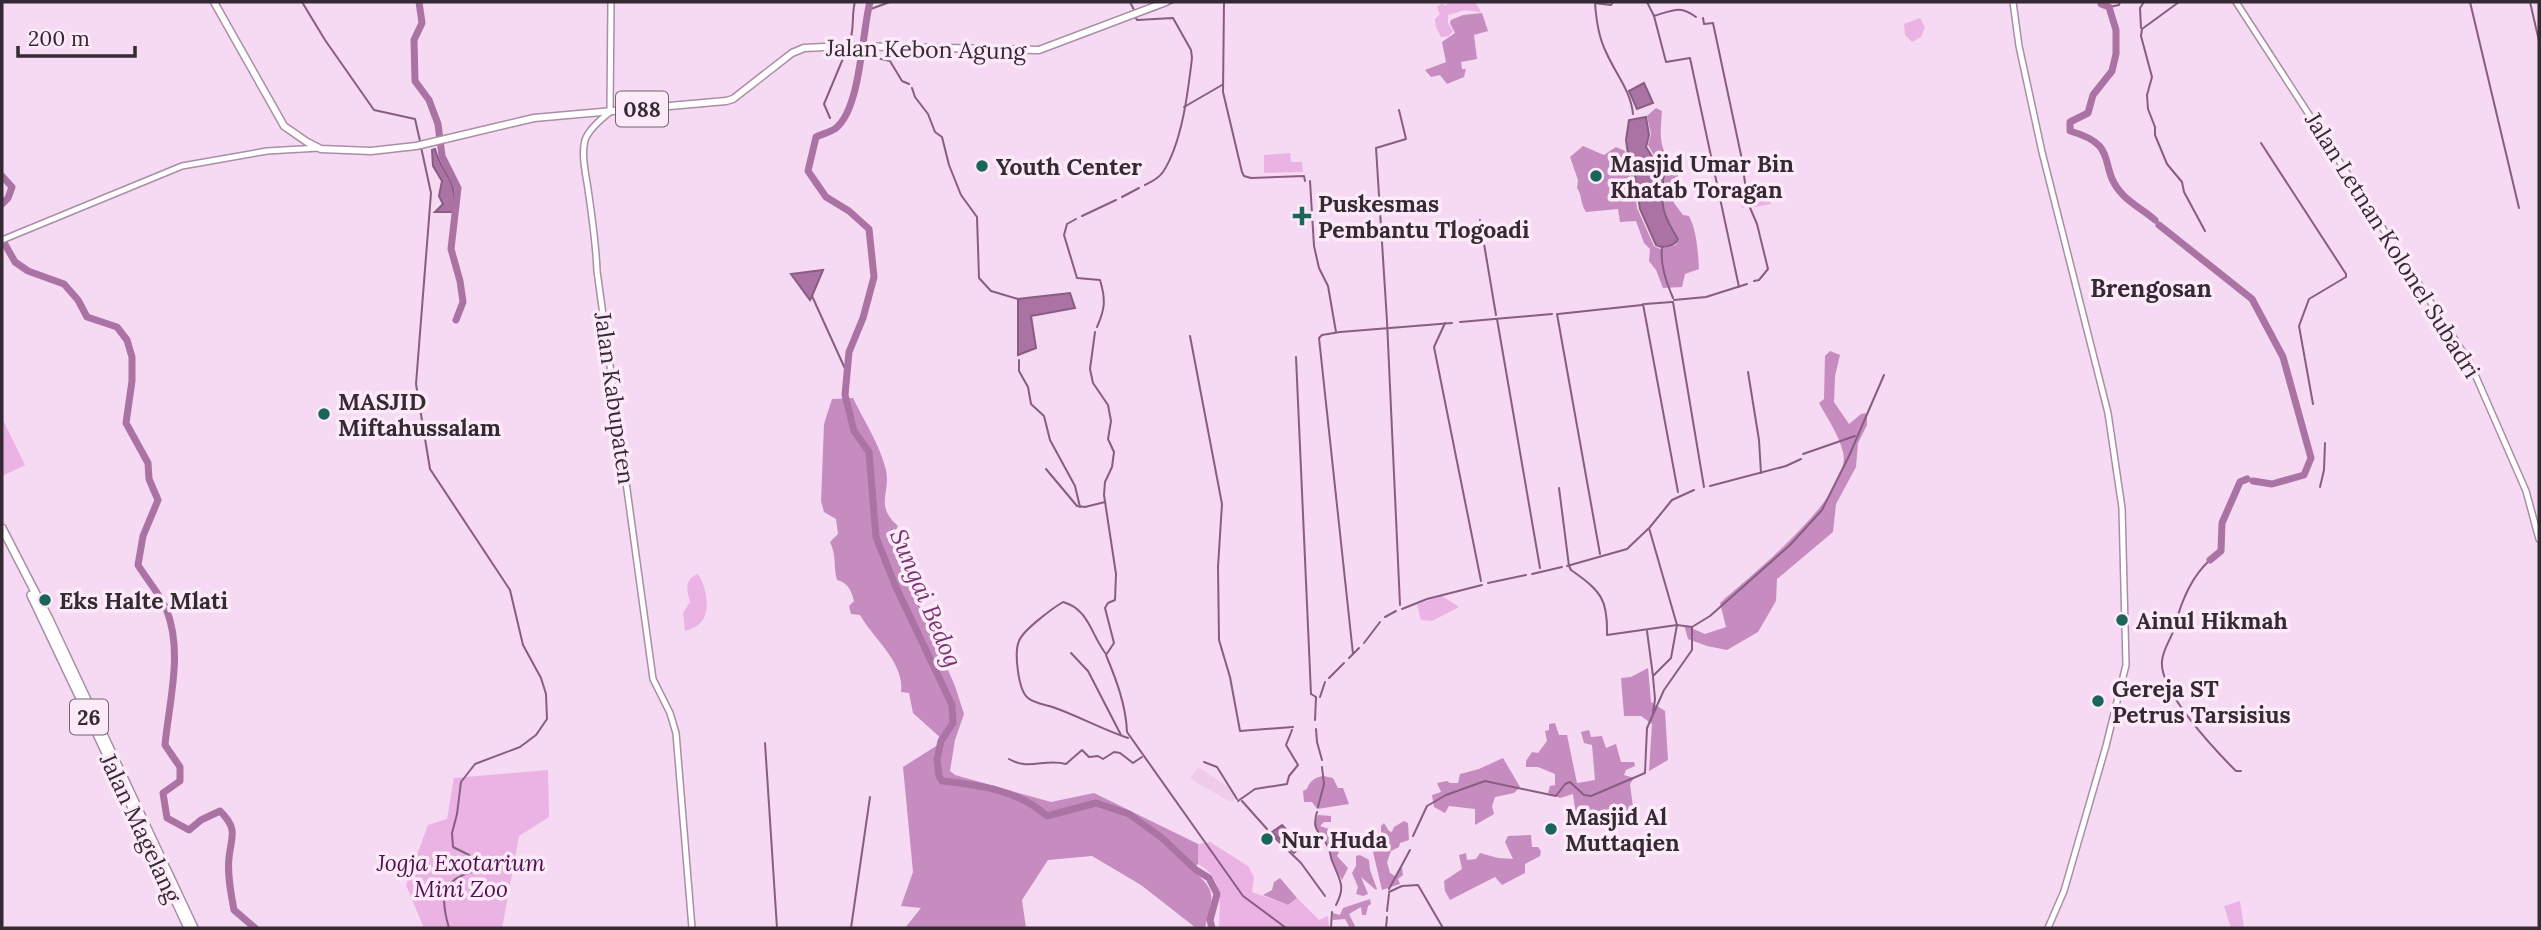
<svg xmlns="http://www.w3.org/2000/svg" width="2541" height="930" font-family="Lora,serif">
  <style>
    .built { fill: #efccea }
    .green { fill: #ebb2e4 }
    .forest { fill: #c68cbf }
    .water { fill: #ab73a4; stroke: #885d82; stroke-width: 2 }
    .lines { fill: none; stroke-linecap: round; stroke-linejoin: round }
    .stream { stroke: #885d82; stroke-width: 2 }
    .river { stroke: #ab73a4; stroke-width: 7 }
    .secondary-casing { stroke: #a98ea5; stroke-width: 8 }
    .primary-casing { stroke: #a98ea5; stroke-width: 9 }
    .highway-casing { stroke: #a98ea5; stroke-width: 10 }
    .secondary { stroke: #fff; stroke-width: 5 }
    .primary { stroke: #fff; stroke-width: 6 }
    .highway { stroke: #fff; stroke-width: 7 }
    .poi-dot { fill: #1b6459; stroke: #fceaf9; stroke-width: 2.5 }
    .labels { text-anchor: middle; dominant-baseline: central; stroke-width: 7; stroke-linejoin: round; paint-order: stroke }
    .shield { fill: #fceaf9; stroke: #71646f; stroke-width: 2 }
    .shield-label { font-size: 21px; font-weight: bold; fill: #352a34 }
    .street-label { font-size: 23px; fill: #352a34; stroke: #fceaf9 }
    .poi-label { font-size: 23px; font-weight: bold; fill: #352a34; stroke: #fceaf9; text-anchor: start }
    .park-label { font-size: 23px; font-style: italic; fill: #540f50; stroke: #fceaf9 }
    .neighbourhood-label { font-size: 24px; font-weight: bold; fill: #352a34; stroke: #fceaf9 }
    .water-label { font-size: 24px; font-style: italic; fill: #773271; stroke: #fceaf9 }
  </style>
  <rect width="100%" height="100%" fill="#f6d9f2"/>
  <!-- built -->
  <path class="built" d="M1198,767L1231,789L1236,798L1231,802L1190,779Z"/>
  <!-- green -->
  <g class="green">
    <path d="M1450,2H1475L1481,12L1465,10L1448,15V23L1453,31L1449,36L1441,37L1436,27L1435,19L1440,14L1437,7L1442,3L1445,6Z"/>
    <path d="M1920,18L1925,27L1921,37L1912,42L1905,35L1904,24Z"/>
    <path d="M1290,153L1291,162H1302L1303,172L1264,173V155Z"/>
    <path d="M1765,191L1771,204L1750,208L1749,206L1742,208L1741,204L1748,201L1747,195Z"/>
    <path d="M2,418L25,465L2,476Z"/>
    <path d="M697,574C703,580 704,587 706,595C709,614 704,626 685,631L683,613L690,602C687,589 684,581 697,574Z"/>
    <path d="M1442,596L1459,607L1432,621L1421,620L1417,604Z"/>
    <path d="M548,770L549,817L519,836L502,928H424L406,885L428,825L447,819L454,778Z"/>
    <path d="M1210,842L1248,866L1254,877L1252,892L1288,905L1297,898L1319,920L1328,916L1329,928H1219C1220,904 1224,877 1198,864V844Z"/>
    <path d="M2240,901L2244,928H2231L2224,906Z"/>
  </g>
  <!-- forest -->
  <g class="forest">
    <path d="M1482,13L1488,31L1474,35L1477,59L1461,62L1462,69H1466L1464,77L1447,84L1440,75L1431,77L1425,70L1446,62L1442,42L1455,33L1450,23L1451,20L1463,15Z"/>
    <path d="M1656,108L1662,111C1661,125 1659,139 1664,151C1668,159 1677,166 1678,176C1679,184 1674,194 1674,203L1683,215L1689,216C1697,231 1698,253 1699,269L1685,274L1682,287L1663,288L1656,270L1649,261L1650,249L1644,243L1636,221L1620,222L1618,209L1586,212C1580,203 1582,194 1577,188L1578,180L1570,157L1583,146L1604,155L1616,147L1625,151L1633,176L1637,208L1654,246L1660,249L1676,245L1679,239L1668,221L1663,204L1665,174L1648,145L1651,134L1647,116Z"/>
    <path d="M1830,351L1840,355L1835,376L1834,402L1849,424L1861,414L1867,413V425L1858,443L1856,467L1836,504L1833,532L1777,579L1776,601L1758,632L1727,650L1707,646L1688,639L1684,625L1705,634L1726,627L1720,603C1749,577 1854,494 1843,452C1839,435 1827,418 1819,403L1824,399L1825,356Z"/>
    <path d="M853,398C864,421 880,445 886,470C891,493 874,505 898,526L894,533L915,595L955,686L964,714L955,740L950,771L955,775L1051,802L1094,793L1198,844V864L1192,870C1219,892 1212,897 1205,928H1196L1141,885L1092,856L1048,860L1022,900L1026,928H905L921,908L901,906L913,872L903,767L944,741L913,713L909,693L901,692C905,663 873,638 860,615L851,614L849,606L854,601C851,590 848,583 837,580C833,566 837,557 830,542L838,534L836,519L824,512L821,501L824,424L832,399Z"/>
    <path d="M1648,668L1651,702L1665,711L1668,760L1649,771L1652,724L1641,716H1624L1621,678L1631,677Z"/>
    <path d="M1555,723L1559,735H1567L1577,783L1595,780L1592,745L1584,743L1581,732L1589,730L1591,737L1602,736L1606,748L1616,744L1621,762H1634L1635,766L1626,770L1624,775L1634,778L1630,784L1634,814L1630,819L1591,825L1589,820L1576,816L1573,794L1560,798L1548,793L1550,786L1555,785V774L1538,767H1526V761L1532,752L1538,753L1547,741L1545,731L1549,730V724Z"/>
    <path d="M1503,758L1520,787L1514,793L1495,797L1492,806L1494,814L1475,825V809L1449,806L1445,813L1434,807L1432,795L1441,792L1437,783L1447,781L1450,783H1458L1460,774L1479,769Z"/>
    <path d="M1323,776L1333,778L1338,788H1343L1349,804L1317,809L1312,802H1304L1303,791L1307,789C1309,781 1316,777 1323,776Z"/>
    <path d="M1318,815L1331,816V822H1324L1320,826L1332,830L1339,852L1337,856L1348,868L1342,880L1331,860L1329,847L1316,829L1314,824Z"/>
    <path d="M1404,821L1408,823L1409,840L1400,843L1399,847L1391,851L1387,862L1390,873L1395,876L1402,867L1403,875L1398,879L1400,884L1382,890L1370,839L1373,837L1381,839V826L1384,823L1389,831L1392,832L1394,827Z"/>
    <path d="M1531,835L1532,847H1538L1541,851L1540,856L1525,864V873L1502,885L1495,877L1450,900L1445,891L1444,881L1462,869L1459,855L1466,853L1467,860L1476,859L1480,853L1498,858L1513,859L1505,842L1508,836Z"/>
    <path d="M1360,855L1369,860L1370,870L1377,889L1376,890L1361,877L1368,894L1363,896L1356,894L1358,887L1352,873L1356,866V856Z"/>
    <path d="M1280,878L1297,898L1288,905L1263,895L1272,890L1274,882Z"/>
    <path d="M1370,899L1371,904L1368,906L1366,915H1362L1361,907L1349,914L1356,928H1350L1345,919L1333,920V913L1340,915L1343,908Z"/>
  </g>
  <!-- water -->
  <g class="water">
    <path d="M1644,83L1653,103L1637,109L1629,91Z"/>
    <path d="M1646,117L1649,135L1646,147L1664,175C1660,204 1662,214 1678,239C1676,246 1662,249 1656,245L1640,209L1635,176L1629,161L1626,140L1629,120Z"/>
    <path d="M435,149C442,176 459,178 453,212H435L443,204L439,196L442,181L433,166L432,150Z"/>
    <path d="M823,270L812,296L810,300L791,274Z"/>
    <path d="M1070,293L1075,308L1031,316L1036,348L1018,355V299Z"/>
    <path d="M1282,825L1302,846L1294,853L1272,832Z"/>
  </g>
  <g class="lines">
    <!-- stream -->
    <g class="stream">
      <path d="M302,2L325,40L374,110L415,119L420,141"/>
      <path d="M1130,2L1134,10"/>
      <path d="M1224,2L1223,92L1242,172L1244,176L1251,178L1304,176L1305,181"/>
      <path d="M1595,2C1596,19 1598,36 1606,52C1615,73 1631,91 1633,114"/>
      <path d="M1647,2L1654,16C1674,10 1680,5 1696,17"/>
      <path d="M2179,2L2142,29L2141,36L2152,77L2147,95L2148,109L2155,127V135L2167,164L2182,182L2184,192L2205,231"/>
      <path d="M2470,2L2519,208"/>
      <path d="M2530,2L2539,41"/>
      <path d="M1595,3L1611,5L1613,2"/>
      <path d="M1166,5L1174,2"/>
      <path d="M2109,7L2119,5L2120,2"/>
      <path d="M868,10L890,2"/>
      <path d="M1146,13L1157,9"/>
      <path d="M1135,16L1137,20L1173,18L1191,50L1192,58C1188,92 1182,143 1163,172C1158,179 1151,182 1145,185"/>
      <path d="M1654,16L1666,62L1690,58L1739,287"/>
      <path d="M1703,18L1704,24L1713,23L1741,155L1748,203L1757,224L1768,269L1759,280L1754,281"/>
      <path d="M2141,28L2140,8L2144,2"/>
      <path d="M849,43C855,31 851,16 855,2"/>
      <path d="M864,55L890,61L902,81L909,84"/>
      <path d="M912,88L915,97L928,114L935,132L942,137L949,165L961,195L977,217L979,278L991,291L1018,299"/>
      <path d="M1184,107L1222,85"/>
      <path d="M1399,110L1406,139L1376,148L1387,321L1400,605"/>
      <path d="M830,118L824,104L847,49"/>
      <path d="M2261,143L2346,274V277L2309,299L2299,326L2313,404"/>
      <path d="M421,147L431,193L416,384L430,469L510,590L523,645L541,678L546,694L547,719L536,735L520,747L475,764L461,782L457,814L452,833L453,847L469,855L475,871C440,880 440,897 449,928"/>
      <path d="M1310,181L1314,246L1319,268L1328,286L1336,332"/>
      <path d="M1122,197L1139,188"/>
      <path d="M1082,216L1116,200"/>
      <path d="M1076,219L1067,224L1064,235L1077,278L1100,280C1106,300 1105,309 1097,327"/>
      <path d="M1480,220L1496,315"/>
      <path d="M1662,247C1660,265 1666,281 1673,298"/>
      <path d="M812,296L847,373"/>
      <path d="M1674,300L1706,297L1747,284"/>
      <path d="M1673,302L1704,487"/>
      <path d="M1643,304L1678,492"/>
      <path d="M1645,304L1672,302"/>
      <path d="M1557,314L1600,554"/>
      <path d="M1558,314L1642,305"/>
      <path d="M1497,319L1540,568"/>
      <path d="M1460,322L1552,314"/>
      <path d="M1445,323L1434,347L1481,581"/>
      <path d="M1095,332L1090,369L1093,383L1108,405L1111,421L1108,439L1114,452L1112,467L1105,482L1104,495L1116,574L1115,600L1108,603L1105,608L1114,643L1106,655C1116,679 1126,705 1127,732L1243,896L1286,928"/>
      <path d="M1190,336L1222,504L1218,567L1219,640L1230,677L1240,731L1293,727"/>
      <path d="M1296,357L1311,694L1316,697L1315,720"/>
      <path d="M1019,360V371L1028,387L1031,404L1044,416L1050,440L1075,486L1080,507"/>
      <path d="M1748,372L1759,440L1761,473"/>
      <path d="M1803,454L1855,436"/>
      <path d="M1046,469L1077,506L1085,507L1105,502"/>
      <path d="M1710,486L1786,466L1801,459"/>
      <path d="M2320,487L2324,470L2325,443"/>
      <path d="M1559,488L1569,566L1571,570C1601,591 1608,599 1607,635L1677,625L1692,627L1710,616L1790,545L1822,510L1849,456L1884,375"/>
      <path d="M1650,527L1672,500L1694,490"/>
      <path d="M2210,560C2191,577 2181,602 2175,626C2172,638 2163,648 2162,661C2159,691 2215,750 2236,771H2241"/>
      <path d="M1567,566L1627,549L1649,528L1677,625L1671,658L1653,676L1647,631"/>
      <path d="M1532,574L1562,567"/>
      <path d="M1488,583L1526,575"/>
      <path d="M1402,609L1427,599L1482,585"/>
      <path d="M1385,617L1396,611"/>
      <path d="M1364,643L1380,622"/>
      <path d="M1071,653L1088,671L1121,735"/>
      <path d="M1106,654C1091,635 1089,609 1063,602C1053,608 1023,630 1019,641C1014,652 1018,690 1028,698C1035,704 1049,705 1058,709C1082,718 1104,730 1128,738"/>
      <path d="M1353,654L1319,338L1322,335L1340,332L1452,323"/>
      <path d="M1349,658L1359,648"/>
      <path d="M1653,677L1655,699L1653,713"/>
      <path d="M1329,678L1344,663"/>
      <path d="M1320,697L1325,682"/>
      <path d="M1316,729L1317,742L1322,760"/>
      <path d="M765,743L777,928"/>
      <path d="M1009,759C1029,771 1045,758 1066,764L1082,750L1089,757L1098,756L1103,759L1114,752L1120,753L1133,763L1142,757"/>
      <path d="M1204,762L1217,767L1237,799"/>
      <path d="M1238,801L1255,789L1287,784L1289,776L1298,765L1286,745L1292,730"/>
      <path d="M1242,801L1267,829"/>
      <path d="M1318,807L1324,784L1322,767"/>
      <path d="M1317,812C1311,832 1321,831 1328,847C1331,852 1330,858 1333,863C1340,881 1346,886 1336,905"/>
      <path d="M1270,833L1301,863L1325,896"/>
      <path d="M1413,836L1427,806L1446,795L1485,781L1556,796L1565,784L1570,782L1584,795L1591,796L1645,773L1647,728L1664,690L1692,650V628"/>
      <path d="M1389,889L1410,850"/>
      <path d="M1389,892L1402,886L1418,885L1443,928"/>
      <path d="M1387,911L1389,894"/>
      <path d="M851,928L870,797"/>
      <path d="M1331,928L1332,912"/>
      <path d="M1386,928L1387,917"/>
    </g>
    <!-- river -->
    <g class="river">
      <path d="M419,2L422,23L414,40L415,81L429,100L438,124L442,156L458,188L451,249L460,281L463,302L456,320"/>
      <path d="M870,2C862,31 861,108 836,128C831,132 822,134 816,137L808,171L826,197L849,211L869,229L874,277L863,318L849,352L845,395L854,431L869,452L876,537L895,585L952,705L953,723L941,741L937,760L939,776L942,781C979,785 1018,790 1047,816L1096,803L1129,814L1162,838L1196,870L1209,878L1217,894L1210,920L1212,928"/>
      <path d="M2101,2V4L2109,7L2116,30V54L2112,71L2093,95L2088,113L2070,122V131C2123,146 2095,167 2124,196C2133,205 2145,211 2155,220"/>
      <path d="M2,176L12,187L8,198L2,204"/>
      <path d="M2159,225L2252,299L2283,357L2311,458L2304,475L2272,484L2253,481"/>
      <path d="M2,239L15,262L28,271L64,284L78,300L87,317L117,327L127,340L132,357V381L126,423L148,463L149,479L158,500L143,536L138,565C147,580 161,595 167,611C183,653 169,702 165,745L180,767V781L163,793L167,818L189,830L201,820L220,811C239,830 231,836 229,858C227,874 231,894 234,910L255,928"/>
      <path d="M2210,560L2221,551L2222,523L2240,482L2247,479"/>
    </g>
    <defs>
      <g id="secondary">
        <path d="M611,2L610,112C601,119 589,129 585,140C581,155 586,175 588,189C592,217 596,243 597,271L653,679L670,713L676,733L692,928"/>
        <path d="M2013,2L2019,46L2042,152L2108,413L2122,508L2126,665L2106,746L2064,891L2048,928"/>
        <path d="M2236,2L2470,363L2526,491L2539,539"/>
        <path d="M2,240L182,166L267,151L319,148"/>
      </g>
      <path id="primary" d="M214,2L284,126L307,142L321,149L371,151L416,146L534,118L726,101L733,99L792,53L804,48L845,46L1039,50L1166,2"/>
      <g id="highway">
        <path d="M2,528L49,619L194,928"/>
        <path d="M31,595L134,812"/>
        <path d="M176,902L188,928"/>
      </g>
    </defs>
    <!-- secondary casing -->
    <use href="#secondary" class="secondary-casing"/>
    <!-- primary casing -->
    <use href="#primary" class="primary-casing"/>
    <!-- highway casing -->
    <use href="#highway" class="highway-casing"/>
    <!-- secondary -->
    <use href="#secondary" class="secondary"/>
    <!-- primary -->
    <use href="#primary" class="primary"/>
    <!-- highway -->
    <use href="#highway" class="highway"/>
  </g>
  <!-- markers -->
  <g class="poi-dot">
    <circle cx="982" cy="166" r="7"/>
    <circle cx="1596" cy="176" r="7"/>
    <path d="M1298.5 205.5h7v7h7v7h-7v7h-7v-7h-7v-7h7z"/>
    <circle cx="324" cy="414" r="7"/>
    <circle cx="45" cy="600" r="7"/>
    <circle cx="2122" cy="620" r="7"/>
    <circle cx="2098" cy="701" r="7"/>
    <circle cx="1551" cy="829" r="7"/>
    <circle cx="1267" cy="839" r="7"/>
  </g>
  <g class="labels">
    <!-- shield labels -->
    <g class="shield">
      <rect x="616" y="91.5" width="52" height="35" rx="5"/>
      <rect x="70" y="699.5" width="38" height="35" rx="5"/>
    </g>
    <g class="shield-label">
      <text x="642" y="109">088</text>
      <text x="89" y="717">26</text>
    </g>
    <!-- street labels -->
    <g class="street-label">
      <text transform="translate(926 49) rotate(1)">Jalan Kebon Agung</text>
      <text transform="translate(2393 245) rotate(58)">Jalan Letnan Kolonel Subadri</text>
      <text transform="translate(615 398) rotate(82)">Jalan Kabupaten</text>
      <text transform="translate(141 828) rotate(65)">Jalan Magelang</text>
    </g>
    <!-- poi labels -->
    <g class="poi-label">
      <text x="1610" y="163">Masjid Umar Bin<tspan x="1610" dy="26">Khatab Toragan</tspan></text>
      <text x="996" y="166">Youth Center</text>
      <text x="1318" y="203">Puskesmas<tspan x="1318" dy="26">Pembantu Tlogoadi</tspan></text>
      <text x="338" y="401">MASJID<tspan x="338" dy="26">Miftahussalam</tspan></text>
      <text x="59" y="600">Eks Halte Mlati</text>
      <text x="2136" y="620">Ainul Hikmah</text>
      <text x="2112" y="688">Gereja ST<tspan x="2112" dy="26">Petrus Tarsisius</tspan></text>
      <text x="1565" y="816">Masjid Al<tspan x="1565" dy="26">Muttaqien</tspan></text>
      <text x="1281" y="839">Nur Huda</text>
    </g>
    <!-- park labels -->
    <g class="park-label">
      <text x="461" y="862">Jogja Exotarium<tspan x="461" dy="26">Mini Zoo</tspan></text>
    </g>
    <!-- neighbourhood labels -->
    <g class="neighbourhood-label">
      <text x="2151" y="288">Brengosan</text>
    </g>
    <!-- water labels -->
    <g class="water-label">
      <text transform="translate(926 598) rotate(67)">Sungai Bedog</text>
    </g>
  </g>
  <!-- border -->
  <rect width="2541" height="930" fill="none" stroke="#352a34" stroke-width="7"/>
  <!-- scale -->
  <path d="M18 46v10h117v-10" fill="none" stroke="#352a34" stroke-width="3.5"/>
  <text x="28" y="46" font-size="21" fill="#352a34" stroke="#fceaf9" stroke-width="5" paint-order="stroke">200 m</text>
</svg>
